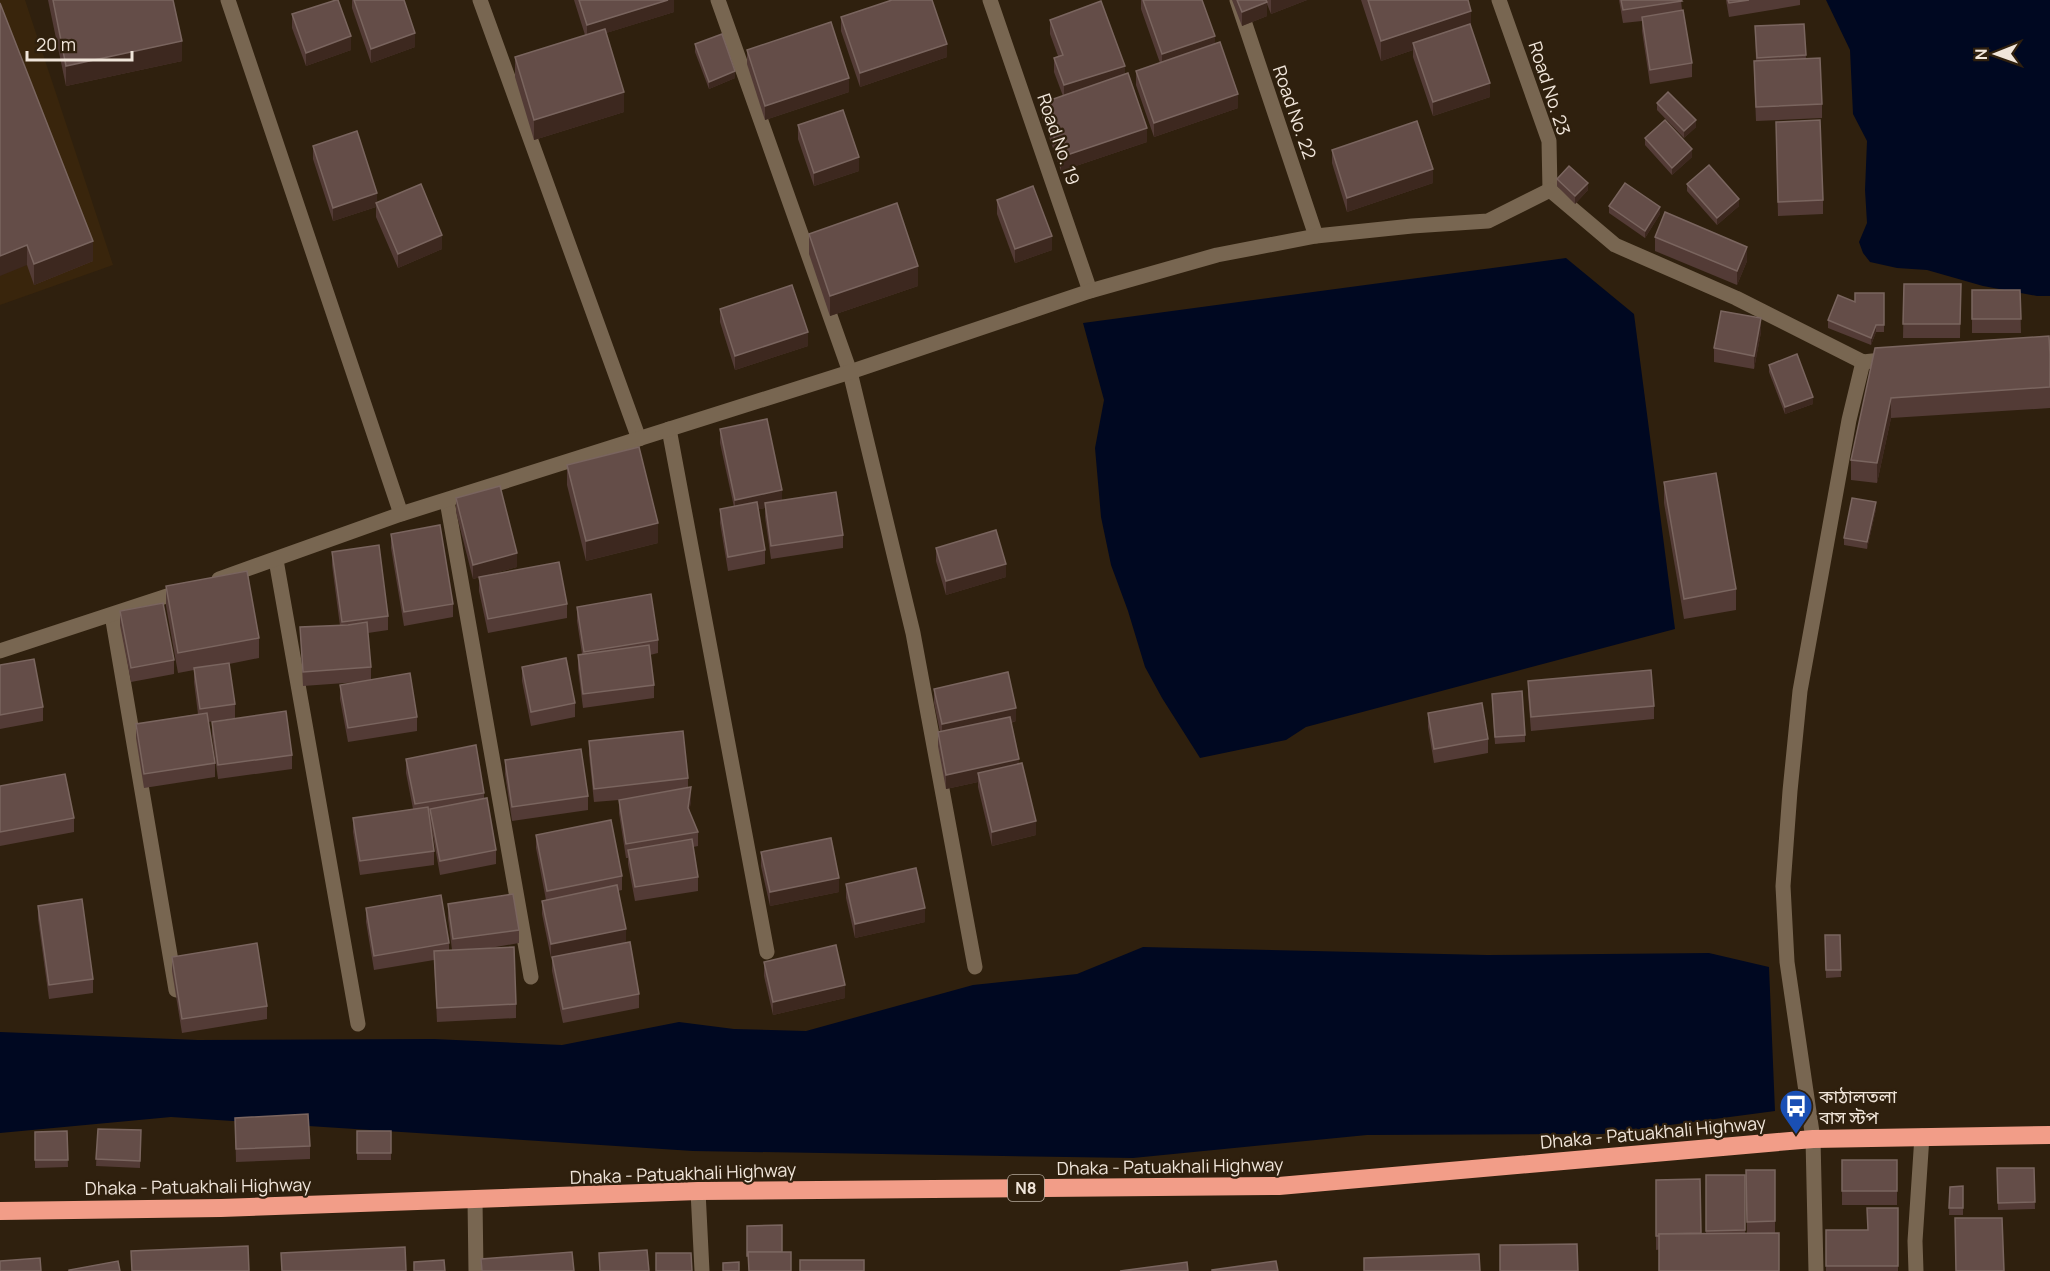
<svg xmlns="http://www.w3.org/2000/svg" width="2050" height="1271" font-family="Manrope,'Noto Sans Bengali',sans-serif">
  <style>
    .built { fill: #39250c }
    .water { fill: #000821 }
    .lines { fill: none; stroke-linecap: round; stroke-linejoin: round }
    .minor { stroke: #786651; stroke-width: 15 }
    .highway { stroke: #f29d88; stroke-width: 18 }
    .wall { fill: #533b36 }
    .shaded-wall { fill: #3d281f }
    .building { fill: #644d48; stroke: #7a655f; stroke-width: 1.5 }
    .labels { text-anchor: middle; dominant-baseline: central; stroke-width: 4.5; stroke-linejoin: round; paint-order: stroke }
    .shield { fill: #2f200e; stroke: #b6aa9d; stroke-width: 1.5 }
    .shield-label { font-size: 16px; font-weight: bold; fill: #f0e5da }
    .street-label { font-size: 18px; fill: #f0e5da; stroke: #2f200e }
    .poi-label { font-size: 18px; fill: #f0e5da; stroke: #2f200e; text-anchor: start }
  </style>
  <rect width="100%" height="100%" fill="#2f200e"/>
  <!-- built -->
  <path class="built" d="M0,0H25L113,265L0,305Z"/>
  <!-- water -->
  <g class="water">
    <path d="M1826,0H2050V296H2037L1983,286L1927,270L1897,268L1870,262L1863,253L1859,242L1867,223L1865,190L1867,141L1853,114L1850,50Z"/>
    <path d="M1566,258L1634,314L1675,629L1306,727L1286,740L1200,758L1162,698L1145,667L1128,611L1111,565L1101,517L1095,448L1104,400L1083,323Z"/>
    <path d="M1143,947L1487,955L1709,953L1769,967L1775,1111L1602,1134L1367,1135L1133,1158L693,1151L171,1117L0,1133V1032L198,1040L434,1039L562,1045L679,1022L734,1029L806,1031L973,985L1077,974Z"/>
  </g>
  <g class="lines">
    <!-- minor -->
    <g class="minor">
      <path d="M228,0L401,514"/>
      <path d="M480,0L639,439"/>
      <path d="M718,0L850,372L913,633L975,967"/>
      <path d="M990,0L1090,291"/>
      <path d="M1237,0L1316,236"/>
      <path d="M1499,0L1549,141L1550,190"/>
      <path d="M669,429L767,952"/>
      <path d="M447,501L531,977"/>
      <path d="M276,560L358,1024"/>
      <path d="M219,579L401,514L850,372L1090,291L1217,255L1316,236L1412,226L1488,221L1550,190L1615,245L1736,298L1863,362L1891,359"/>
      <path d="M112,615L176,990"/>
      <path d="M0,651L185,590"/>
      <path d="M698,1191L702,1271"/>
      <path d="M475,1200L476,1271"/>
      <path d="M1816,1271L1813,1139L1787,962L1783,886L1790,791L1800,691L1849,420L1863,362"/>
      <path d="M1916,1271L1915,1241L1922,1136"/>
    </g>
    <!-- highway -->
    <path class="highway" d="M0,1211L221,1208L698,1191L1279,1186L1813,1139L2050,1135"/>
  </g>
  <!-- wall -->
  <g class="wall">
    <path d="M48,0H173L182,61L66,86Z"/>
    <path d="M352,0H404L415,47L371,63L352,8Z"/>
    <path d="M574,0H674V12L606,33L624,112L534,140L515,77V57L585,35Z"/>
    <path d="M1141,0H1202L1215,44L1238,108L1154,137L1136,85V71L1160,63L1141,9Z"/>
    <path d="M1232,0H1307L1271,14L1267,4V16L1242,26Z"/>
    <path d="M1361,0H1468L1471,27L1490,97L1433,116L1413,57V50L1381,61Z"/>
    <path d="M1619,0H1681L1682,10L1692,63V77L1650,84L1642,31V21L1623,23Z"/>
    <path d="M1726,0H1800V5L1729,17Z"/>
    <path d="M0,3L93,261L34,285L27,265Z"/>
    <path d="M292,14L351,50L306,66L292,28Z"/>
    <path d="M841,17L947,57L860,87L841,31Z"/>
    <path d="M1050,20L1125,75L1147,142L1061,171L1042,117V103L1063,96L1054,72V58L1058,56L1050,34Z"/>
    <path d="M1804,24L1806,59L1822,104V118L1756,121L1754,75V61H1756L1755,26Z"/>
    <path d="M695,44L735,78L709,89L695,52Z"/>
    <path d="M747,50L849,92L765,120L747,64Z"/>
    <path d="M1657,103L1696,127L1684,138L1657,110Z"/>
    <path d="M798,125L859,171L814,186L798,139Z"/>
    <path d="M1776,136L1823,200V214L1778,216Z"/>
    <path d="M1645,138L1692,157L1672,175L1645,145Z"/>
    <path d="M313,146L377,203L442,249L398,268L376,217V207L333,221L313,159Z"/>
    <path d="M1332,150L1433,183L1347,212L1332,163Z"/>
    <path d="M1557,179L1588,190L1575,204L1557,186Z"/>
    <path d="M1687,184L1739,206L1717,225L1687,191Z"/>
    <path d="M997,200L1052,250L1015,263L997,214Z"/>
    <path d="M1609,206L1660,214L1645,238L1609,213Z"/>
    <path d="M809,234L918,286L830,316L809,254Z"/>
    <path d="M1655,237L1747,261L1737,285L1655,251Z"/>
    <path d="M1904,284H1961L1960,338H1903Z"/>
    <path d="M1972,290H2020L2021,333H1972Z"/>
    <path d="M1884,293V332H1876L1871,345L1828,328V320L1855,302Z"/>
    <path d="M720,309L808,346L735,370L720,322Z"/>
    <path d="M1761,332L1754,369L1714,362V348Z"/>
    <path d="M1875,348L2050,355V408L1891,418L1877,483L1851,480V460Z"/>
    <path d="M1769,365L1813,404L1785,414L1769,372Z"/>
    <path d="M720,429L782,501L843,535V548L771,559L765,517V508L758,509L765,550V564L728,571L720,523V509L734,507L720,443Z"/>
    <path d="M567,465L658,543L586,561L567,485Z"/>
    <path d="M1664,482L1736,589V610L1684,619L1664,503Z"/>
    <path d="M456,498L517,567L473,579L456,512Z"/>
    <path d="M1876,509L1867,549L1844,545V538Z"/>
    <path d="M391,534L453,604V617L404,626L391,548Z"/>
    <path d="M936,548L1006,577L946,595L936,561Z"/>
    <path d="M332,552L388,616V630L368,633L371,667V680L417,717V731L348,742L340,699V685L359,682L303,686L300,627L340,626L332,565Z"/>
    <path d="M479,577L567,604V618L488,633L479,591Z"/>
    <path d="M166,586L259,638V658L229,664L235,704V718L208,722L215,763V777L144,788L136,738V724L198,714L194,682V670L178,673L166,606Z"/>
    <path d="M577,607L658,640V653L650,655L654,685V698L583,708L578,669V655L582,654L577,621Z"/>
    <path d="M120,611L174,660V674L131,682L120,625Z"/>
    <path d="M0,665L43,707V721L0,729Z"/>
    <path d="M522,667L575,703V717L531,726L522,681Z"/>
    <path d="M1528,681L1654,706V719L1531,731L1528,695Z"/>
    <path d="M934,689L1016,721L1011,723L1019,764L1036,835L992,846L978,787V782L946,789L938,746V732H940L934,703Z"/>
    <path d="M1492,701L1525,735V742L1495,744Z"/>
    <path d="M1428,713L1488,739V753L1434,763L1428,727Z"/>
    <path d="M212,722L292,755V769L218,779L212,735Z"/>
    <path d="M589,741L688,778V788L691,801L689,812L698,832V846L693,847L698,877V891L635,901L628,864V858H626L619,813V800L594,802L589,755Z"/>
    <path d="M406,759L484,793V799L496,850V864L440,875L432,830L434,851V865L360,875L353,832V818L413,809L406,773Z"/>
    <path d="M505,760L588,796V810L512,821L505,774Z"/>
    <path d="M0,786L74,818V832L0,846Z"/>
    <path d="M536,835L622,876V890L618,891L626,943L639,994V1008L563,1023L552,971V958H551L542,914V901L546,900L536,848Z"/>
    <path d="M761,852L839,892L770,906L761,866Z"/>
    <path d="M846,884L925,922L855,938L846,898Z"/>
    <path d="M448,904L519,930V943L490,948L516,1004V1018L437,1022L434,960L374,970L366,922V908L449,943V950H452L448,918Z"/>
    <path d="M38,906L93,979V993L49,999L38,919Z"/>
    <path d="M1825,935H1840L1841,977L1826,978Z"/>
    <path d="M172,957L267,1006V1019L182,1033L172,971Z"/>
    <path d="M764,962L845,998L773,1015L764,976Z"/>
    <path d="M235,1118L310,1146V1159L236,1162Z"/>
    <path d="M98,1129L141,1130L140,1168L96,1166Z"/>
    <path d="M67,1131L68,1167L35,1168V1132Z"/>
    <rect x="357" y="1131" width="34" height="29"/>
    <rect x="1842" y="1160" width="55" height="45"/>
    <path d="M1997,1168H2034L2035,1209L1998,1210Z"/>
    <path d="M1746,1170H1775V1233L1656,1250V1180L1701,1233H1706V1175H1745V1233H1747Z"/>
    <path d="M1963,1186V1215H1949L1950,1187Z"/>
    <path d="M1898,1208V1271H1826V1230H1867Z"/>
  </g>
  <!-- shaded-wall -->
  <g class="shaded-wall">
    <path d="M668,0H674V12L587,39V25Z"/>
    <path d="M1271,0H1307L1271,14Z"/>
    <path d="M1267,2V16L1242,26V12Z"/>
    <path d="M1471,11V31L1413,43V50L1381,61V41Z"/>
    <path d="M415,33V47L371,63V49Z"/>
    <path d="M351,36V50L306,66V53Z"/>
    <path d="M1215,36V49L1162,68V54Z"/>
    <path d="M182,41V61L66,86V66Z"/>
    <path d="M947,44V57L860,87V73Z"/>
    <path d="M1125,66V80L1064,99V85Z"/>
    <path d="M735,71V78L709,89V82Z"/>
    <path d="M849,78V92L765,120V106Z"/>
    <path d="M1490,83V97L1433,116V102Z"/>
    <path d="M624,92V112L534,140V120Z"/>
    <path d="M1238,94V108L1154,137V123Z"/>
    <path d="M1696,120V127L1684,138V131Z"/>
    <path d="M1147,128V142L1061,171V157Z"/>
    <path d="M1692,149V157L1672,175V168Z"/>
    <path d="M859,157V171L814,186V173Z"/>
    <path d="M1433,169V183L1347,212V198Z"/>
    <path d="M1588,183V190L1575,204V196Z"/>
    <path d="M377,193V205L376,203V207L333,221V208Z"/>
    <path d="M1739,199V206L1717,225V218Z"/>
    <path d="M1660,207V214L1645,238V231Z"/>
    <path d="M442,235V249L398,268V254Z"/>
    <path d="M1052,236V250L1015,263V249Z"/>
    <path d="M93,241V261L34,285V264Z"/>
    <path d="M27,245V265L0,276V256Z"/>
    <path d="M1747,247V261L1737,285V271Z"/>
    <path d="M918,266V286L830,316V296Z"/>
    <path d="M1761,318V332L1754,369V356Z"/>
    <path d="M1876,325V332L1871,345V338Z"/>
    <path d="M808,332V346L735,370V356Z"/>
    <path d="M1813,397V404L1785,414V407Z"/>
    <path d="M1891,398V418L1877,483V463Z"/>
    <path d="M782,490V504L765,503V508L735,514V500Z"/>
    <path d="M1876,502V509L1867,549V542Z"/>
    <path d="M658,523V543L586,561V541Z"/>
    <path d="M517,553V567L473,579V565Z"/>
    <path d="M1006,564V577L946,595V581Z"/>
    <path d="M1016,708V721L942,738V724Z"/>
    <path d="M1019,759V773H978V782L946,789V775Z"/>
    <path d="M691,787V801L688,822V808Z"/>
    <path d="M1036,821V835L992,846V832Z"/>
    <path d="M839,878V892L770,906V892Z"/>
    <path d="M925,908V922L855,938V924Z"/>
    <path d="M626,929V943L551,958V944Z"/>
    <path d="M845,985V998L773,1015V1002Z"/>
  </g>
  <!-- building -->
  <g class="building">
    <path d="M53,0H173L182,41L66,66Z"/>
    <path d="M336,0H338L351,36L306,53L292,14Z"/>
    <path d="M354,0H404L415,33L371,49Z"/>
    <path d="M579,0H668L587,25Z"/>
    <path d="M892,0H932L947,44L860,73L841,17Z"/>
    <path d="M1143,0H1202L1215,36L1162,54Z"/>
    <path d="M1237,0H1266L1267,2L1242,12Z"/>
    <path d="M1368,0H1468L1471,11L1381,41Z"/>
    <path d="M1621,0H1681L1682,1L1623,10Z"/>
    <path d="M1728,0H1749L1729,3Z"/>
    <path d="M1101,1L1125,66L1064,85L1054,58L1063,55L1050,20Z"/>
    <path d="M0,3L93,241L34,264L27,245L0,256Z"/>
    <path d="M1683,10L1692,63L1650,70L1642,17Z"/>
    <path d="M831,22L849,78L765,106L747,50Z"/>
    <path d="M1470,24L1490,83L1433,102L1413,43Z"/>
    <path d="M1804,24L1806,55L1757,58L1755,26Z"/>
    <path d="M605,29L624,92L534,120L515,57Z"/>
    <path d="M722,34L735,71L709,82L695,44Z"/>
    <path d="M1220,42L1238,94L1154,123L1136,71Z"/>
    <path d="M1820,58L1822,104L1756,107L1754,61Z"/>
    <path d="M1128,73L1147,128L1061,157L1042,103Z"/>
    <path d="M1668,92L1696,120L1684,131L1657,103Z"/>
    <path d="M843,110L859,157L814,173L798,125Z"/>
    <path d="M1665,120L1692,149L1672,168L1645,138Z"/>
    <path d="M1820,120L1823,200L1778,202L1776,122Z"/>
    <path d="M1417,121L1433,169L1347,198L1332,150Z"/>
    <path d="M357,131L377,193L333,208L313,146Z"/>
    <path d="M1709,165L1739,199L1717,218L1687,184Z"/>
    <path d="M1569,166L1588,183L1575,196L1557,179Z"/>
    <path d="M1625,183L1660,207L1645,231L1609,206Z"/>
    <path d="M421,184L442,235L398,254L376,203Z"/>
    <path d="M1033,186L1052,236L1015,249L997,200Z"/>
    <path d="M897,203L918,266L830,296L809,234Z"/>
    <path d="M1665,212L1747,247L1737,271L1655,237Z"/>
    <path d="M1904,284H1961L1960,324H1903Z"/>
    <path d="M792,285L808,332L735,356L720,309Z"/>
    <path d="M1972,290H2020L2021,319H1972Z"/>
    <path d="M1855,293H1884V325H1876L1871,338L1828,320L1838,295L1855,302Z"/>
    <path d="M1721,311L1761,318L1754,356L1714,348Z"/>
    <path d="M2049,336L2050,355V387L1891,398L1877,463L1851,460L1875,348Z"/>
    <path d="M1797,354L1813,397L1785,407L1769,365Z"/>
    <path d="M767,419L782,490L735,500L720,429Z"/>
    <path d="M639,447L658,523L586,541L567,465Z"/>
    <path d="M1716,473L1736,589L1684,599L1664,482Z"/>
    <path d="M500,486L517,553L473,565L456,498Z"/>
    <path d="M836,492L843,535L771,546L765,503Z"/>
    <path d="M1852,498L1876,502L1867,542L1844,538Z"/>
    <path d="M757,502L765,550L728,557L720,509Z"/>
    <path d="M440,525L453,604L404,612L391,534Z"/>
    <path d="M996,530L1006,564L946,581L936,548Z"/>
    <path d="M379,545L388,616L342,622L332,552Z"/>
    <path d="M559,562L567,604L488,619L479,577Z"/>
    <path d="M247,571L259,638L178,653L166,586Z"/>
    <path d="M651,594L658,640L584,652L577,607Z"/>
    <path d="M163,603L174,660L131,668L120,611Z"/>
    <path d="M367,622L371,667L303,672L300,627L348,625Z"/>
    <path d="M649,645L654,685L583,694L578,655Z"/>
    <path d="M566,658L575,703L531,712L522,667Z"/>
    <path d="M34,659L43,707L0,715V665Z"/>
    <path d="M229,663L235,704L200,709L194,668Z"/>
    <path d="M1651,670L1654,706L1531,717L1528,681Z"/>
    <path d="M1008,672L1016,708L942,724L934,689Z"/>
    <path d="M410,673L417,717L348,728L340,685Z"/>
    <path d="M1522,691L1525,735L1495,737L1492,694Z"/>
    <path d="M1482,703L1488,739L1434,749L1428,713Z"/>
    <path d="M286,711L292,755L218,765L212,722Z"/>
    <path d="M207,713L215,763L144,774L136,724Z"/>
    <path d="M1010,717L1019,759L946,775L938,732Z"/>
    <path d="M683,731L688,778L594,789L589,741Z"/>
    <path d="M476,745L484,793L415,804L406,759Z"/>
    <path d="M581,749L588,796L512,807L505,760Z"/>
    <path d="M1022,763L1036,821L992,832L978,773Z"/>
    <path d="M65,774L74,818L0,832V786Z"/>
    <path d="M691,787L688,808L698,832L626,844L619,800Z"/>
    <path d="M487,798L496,850L440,861L430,809Z"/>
    <path d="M428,807L434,851L360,861L353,818Z"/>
    <path d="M611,820L622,876L547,891L536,835Z"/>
    <path d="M831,838L839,878L770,892L761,852Z"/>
    <path d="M692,839L698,877L635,887L628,850Z"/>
    <path d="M916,868L925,908L855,924L846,884Z"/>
    <path d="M617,885L626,929L551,944L542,901Z"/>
    <path d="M513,894L519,930L453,939L448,904Z"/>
    <path d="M441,895L449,943L374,956L366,908Z"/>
    <path d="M82,899L93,979L49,985L38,906Z"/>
    <path d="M1825,935H1840L1841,970H1826Z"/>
    <path d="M630,942L639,994L563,1009L552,957Z"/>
    <path d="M257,943L267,1006L182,1019L172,957Z"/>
    <path d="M836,945L845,985L773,1002L764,962Z"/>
    <path d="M514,947L516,1004L437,1008L434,951Z"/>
    <path d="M308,1114L310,1146L236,1149L235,1118Z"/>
    <path d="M98,1129L141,1130L140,1161L96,1159Z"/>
    <path d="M67,1131L68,1160H35V1132Z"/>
    <rect x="357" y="1131" width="34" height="22"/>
    <rect x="1842" y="1160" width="55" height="31"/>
    <path d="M1997,1168H2034L2035,1202L1998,1203Z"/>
    <path d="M1746,1170H1775V1221L1747,1222Z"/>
    <path d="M1706,1175H1745V1230L1706,1231Z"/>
    <path d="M1700,1179L1701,1233L1659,1234V1236H1656V1180Z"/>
    <path d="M1963,1186V1208H1949L1950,1187Z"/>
    <path d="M1867,1208H1898V1266H1826V1230H1868Z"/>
    <path d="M1955,1218H2002L2004,1271H1956Z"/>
    <path d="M782,1225V1252H748V1256H747V1226Z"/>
    <path d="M1779,1233V1271H1659V1234Z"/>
    <path d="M1577,1244L1578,1271H1500V1245Z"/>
    <path d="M248,1246L249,1271H132L131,1251Z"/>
    <path d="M405,1247L406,1271H282L281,1253Z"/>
    <path d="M647,1250L649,1271H600L599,1253Z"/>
    <path d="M572,1252L574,1271H482L481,1259Z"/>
    <path d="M748,1252H791V1271H749Z"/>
    <path d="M656,1253H691L692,1271H656Z"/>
    <path d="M1479,1254L1480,1271H1364V1258Z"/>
    <path d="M40,1258L41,1271H0V1261Z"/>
    <path d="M444,1260L445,1271H414V1262Z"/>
    <rect x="800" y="1260" width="64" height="11"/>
    <path d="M118,1261L120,1271H69V1270Z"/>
    <path d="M1276,1261L1278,1271H1212V1270Z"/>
    <path d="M739,1262V1271H723V1263Z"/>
    <path d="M1187,1262L1188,1271H1120Z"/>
  </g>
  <!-- icons -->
  <defs>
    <symbol id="bus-pin" viewBox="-11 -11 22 30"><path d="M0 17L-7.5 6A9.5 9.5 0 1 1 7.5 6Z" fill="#1a4fb4" stroke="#2f200e"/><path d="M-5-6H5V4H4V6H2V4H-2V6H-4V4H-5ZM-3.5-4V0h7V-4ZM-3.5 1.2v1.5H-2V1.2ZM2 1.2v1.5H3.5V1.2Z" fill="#fff"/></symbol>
  </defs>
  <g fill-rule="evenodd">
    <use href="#bus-pin" x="1777" y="1087" width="38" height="52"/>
  </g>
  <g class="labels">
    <!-- shield labels -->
    <rect class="shield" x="1008" y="1175" width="36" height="26" rx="4.5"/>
    <g class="shield-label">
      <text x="1026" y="1188">N8</text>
    </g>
    <!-- street labels -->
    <g class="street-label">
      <text transform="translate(1550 88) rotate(72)">Road No. 23</text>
      <text transform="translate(1295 112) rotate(71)">Road No. 22</text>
      <text transform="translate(1059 139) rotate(71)">Road No. 19</text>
      <text transform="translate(1653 1132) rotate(-5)">Dhaka - Patuakhali Highway</text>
      <text transform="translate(1170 1166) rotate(-1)">Dhaka - Patuakhali Highway</text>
      <text transform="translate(683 1173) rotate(-2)">Dhaka - Patuakhali Highway</text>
      <text transform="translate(198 1186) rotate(-1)">Dhaka - Patuakhali Highway</text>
    </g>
    <!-- poi labels -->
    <g class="poi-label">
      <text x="1819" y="1096">কাঠালতলা<tspan x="1819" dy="21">বাস স্টপ</tspan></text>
    </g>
  </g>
  <!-- north arrow -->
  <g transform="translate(1996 54) rotate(269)" stroke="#2f200e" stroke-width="4.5" paint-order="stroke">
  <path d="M0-4.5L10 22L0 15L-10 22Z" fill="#f0e5da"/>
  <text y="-9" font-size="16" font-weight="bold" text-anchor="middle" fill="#f0e5da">N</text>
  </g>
  <!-- scale -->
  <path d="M27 51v9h105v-9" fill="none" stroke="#f0e5da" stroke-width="3"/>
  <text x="36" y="51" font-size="18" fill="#f0e5da" stroke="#2f200e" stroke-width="4.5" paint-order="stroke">20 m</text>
</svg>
